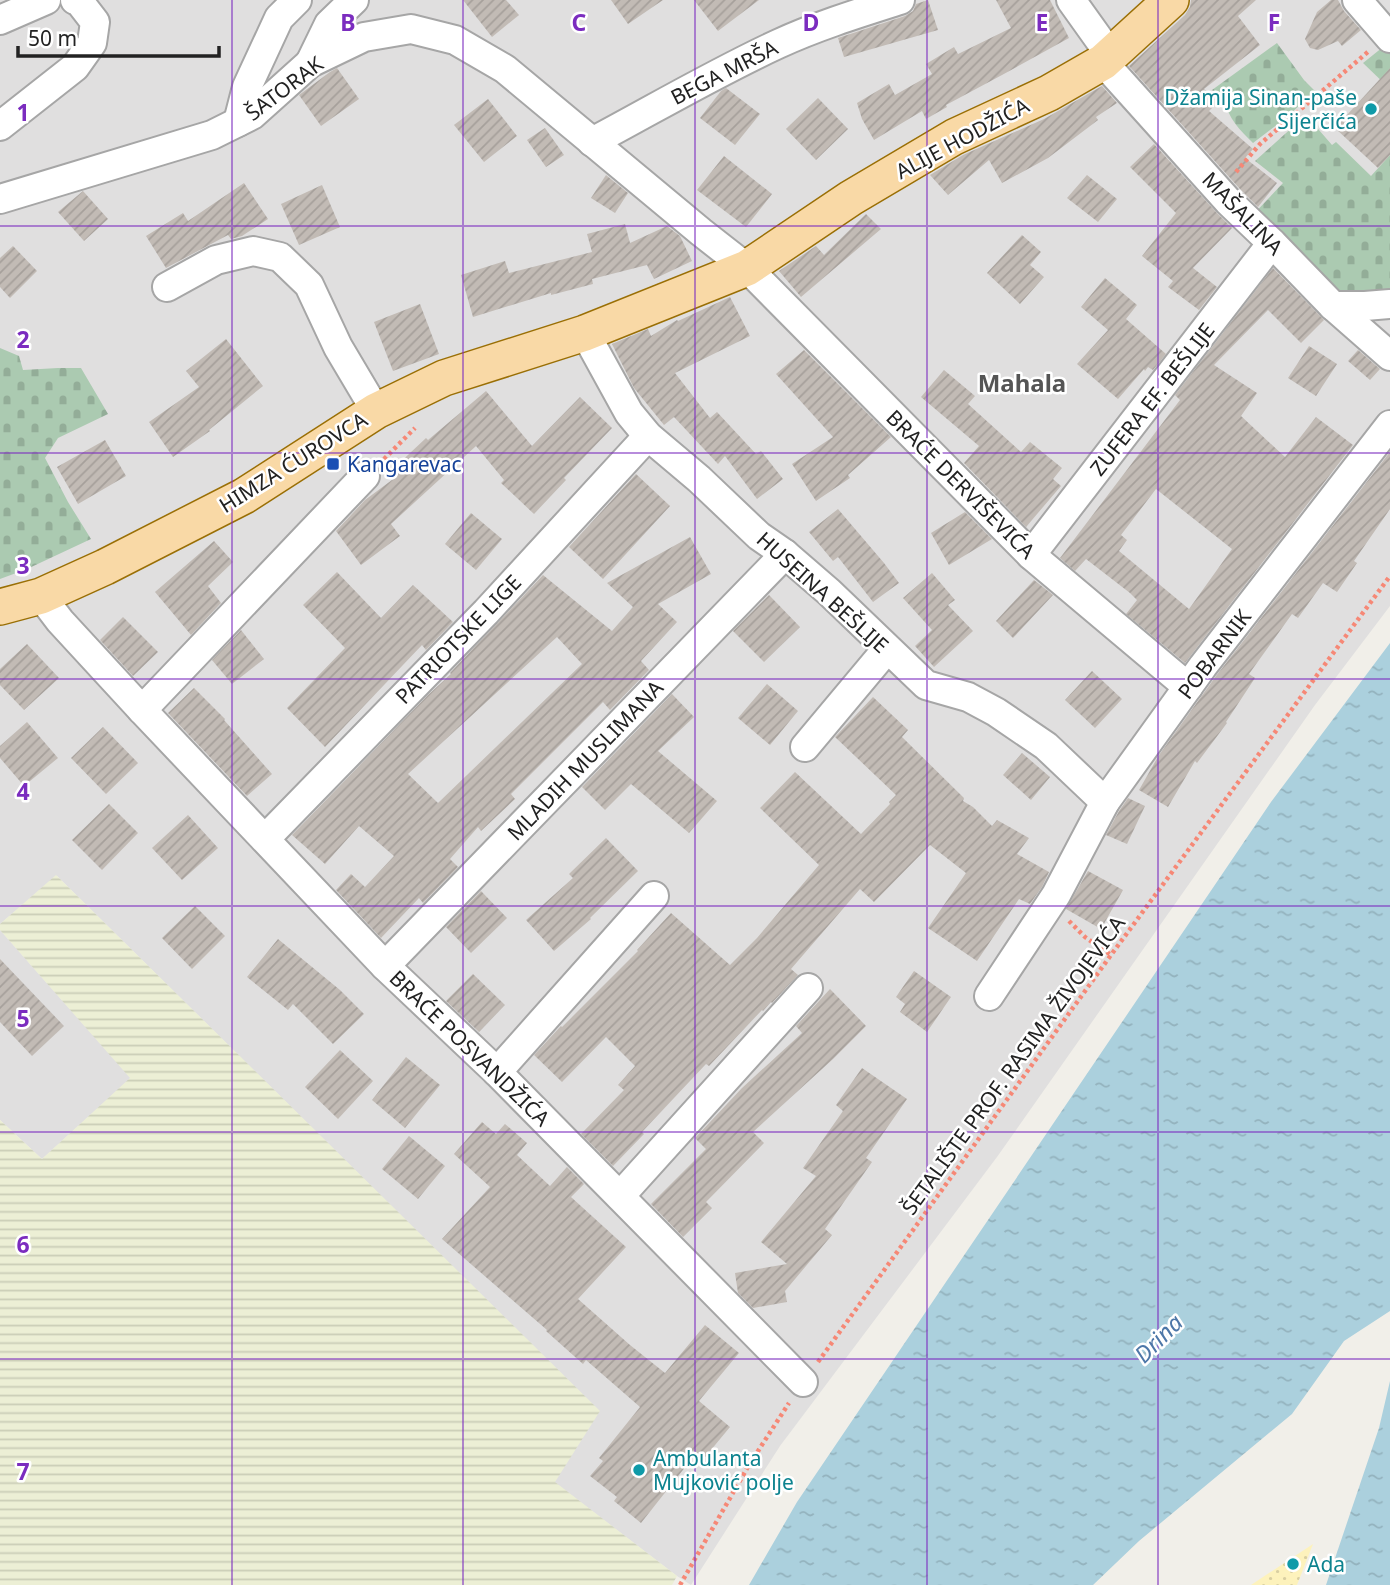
<svg xmlns="http://www.w3.org/2000/svg" width="1390" height="1585" font-family="'Noto Sans',sans-serif">
  <style>
    .residential { fill: #e0dfdf }
    .farmland { fill: url(#farmland-rules) }
    .sand { fill: url(#sand-dots) }
    .cemetery { fill: url(#cemetery-stones) }
    .water { fill: url(#water-ripples) }
    .building { fill: url(#building-hatch); fill-rule: evenodd }
    .lines { fill: none; stroke-linecap: round; stroke-linejoin: round }
    .minor-casing { stroke: #a6a6a6; stroke-width: 32 }
    .major-casing { stroke: #9a6f05; stroke-width: 38 }
    .path { stroke: #f68876; stroke-width: 4.5; stroke-dasharray: 3.5 3.5; stroke-linecap: butt }
    .minor { stroke: #fff; stroke-width: 28 }
    .major { stroke: #f9d9a6; stroke-width: 35 }
    .grid { fill: none; stroke: #7b2cbf; stroke-width: 2; stroke-opacity: 0.55 }
    .culture-dot { fill: #0f9aa8; stroke: #fff; stroke-width: 2.5 }
    .transit-dot { fill: #1a4fb4; stroke: #fff; stroke-width: 2.5 }
    .labels { text-anchor: middle; dominant-baseline: central; stroke-width: 5; stroke-linejoin: round; paint-order: stroke }
    .street-label { font-size: 21px; fill: #222; stroke: #fff }
    .culture-label { font-size: 21px; fill: #0d838f; stroke: #fff; text-anchor: start }
    .transit-label { font-size: 21px; fill: #164399; stroke: #fff; text-anchor: start }
    .water-label { font-size: 23px; font-style: italic; fill: #4d77a8; stroke: #fff }
    .quarter-label { font-size: 24px; font-weight: bold; fill: #555; stroke: #fff }
    .grid-label { font-size: 23px; text-anchor: middle; font-weight: bold; fill: #7b2cbf; stroke: #fff; stroke-width: 5; stroke-linejoin: round; paint-order: stroke }
  </style>
  <defs>
    <pattern id="farmland-rules" width="6" height="5" patternUnits="userSpaceOnUse" patternTransform="scale(1.75)"><rect width="6" height="5" fill="#ecefd5"/><path d="M0 2.5h6" fill="none" stroke="#cacdb7"/></pattern>
    <pattern id="sand-dots" width="8" height="8" patternUnits="userSpaceOnUse" patternTransform="scale(1.75)"><rect width="8" height="8" fill="#fdf2bc"/><path d="M2 2h.1M6 6h.1" fill="none" stroke="#d9cfa1" stroke-width="1.8" stroke-linecap="round"/></pattern>
    <pattern id="cemetery-stones" width="16" height="16" patternUnits="userSpaceOnUse" patternTransform="scale(1.75)"><rect width="16" height="16" fill="#abcab1"/><path d="M2 7V4a2 2 0 0 1 4 0v3zM10 15v-3a2 2 0 0 1 4 0v3z" fill="#93ad98"/></pattern>
    <pattern id="water-ripples" width="26" height="14" patternUnits="userSpaceOnUse" patternTransform="scale(1.75)"><rect width="26" height="14" fill="#abd0dd"/><path d="M2 4q2-2 4 0t4 0M15 11q2-2 4 0t4 0" fill="none" stroke="#93b2bd"/></pattern>
    <pattern id="building-hatch" width="6" height="6" patternUnits="userSpaceOnUse" patternTransform="scale(1.75)"><rect width="6" height="6" fill="#c2bbb5"/><path d="M-1 1l2-2M0 6l6-6M5 7l2-2" fill="none" stroke="#a6a09b"/></pattern>
  </defs>
  <rect width="100%" height="100%" fill="#f1efe9"/>
  <!-- residential -->
  <g class="residential">
    <path d="M0,0H1390V606L1315,705L997,1157L780,1446L691,1585L677,1576L554,1482L599,1411L57,876L0,924Z"/>
    <path d="M0,930L131,1078L42,1159L0,1120Z"/>
  </g>
  <!-- farmland -->
  <path class="farmland" d="M56,875L600,1411L555,1482L677,1576L672,1585H0V1120L42,1159L130,1078L0,930V924Z"/>
  <!-- sand -->
  <path class="sand" d="M1313,1544L1297,1585H1251Z"/>
  <!-- cemetery -->
  <g class="cemetery">
    <path d="M1277,43L1304,80L1315,91L1286,118L1253,143C1240,130 1228,119 1225,100L1212,90Z"/>
    <path d="M1388,43L1390,46V89L1363,63Z"/>
    <path d="M1306,115L1332,145L1336,142L1371,176L1390,155V303L1333,306L1248,220L1283,183L1255,161Z"/>
    <path d="M0,348L19,356L23,370L58,368H81L108,414L58,438L45,458L68,502L91,539L27,569L0,579Z"/>
  </g>
  <!-- water -->
  <g class="water">
    <path d="M1390,643V1311L1344,1341L1292,1414L1139,1541L1093,1585H749L797,1502L1271,802Z"/>
    <path d="M1390,1381V1585H1326L1379,1428Z"/>
  </g>
  <!-- building -->
  <g class="building">
    <path d="M463,0H506L519,15L492,37Z"/>
    <path d="M611,0H663L628,24Z"/>
    <path d="M694,0H759L718,31Z"/>
    <path d="M928,0L938,30L844,57L838,38L905,16L913,11L916,4Z"/>
    <path d="M996,0H1050L1069,38L1002,75L946,105L947,107L926,119L922,111L874,140L862,119L857,103L889,84L895,95L932,74L926,64L954,47L958,54L1011,28Z"/>
    <path d="M1191,0H1256L1238,16L1260,45L1204,89L1218,102L1209,111L1253,149L1245,158L1277,183L1258,207L1240,189L1129,66L1185,15L1190,7Z"/>
    <path d="M1331,0H1338L1344,11L1361,30L1342,46L1338,41L1318,50L1310,48L1305,39L1317,12Z"/>
    <path d="M337,68L359,99L321,126L299,95L330,72Z"/>
    <path d="M1390,68V155L1378,168L1335,128Z"/>
    <path d="M1102,86L1117,103L1096,117L1098,120L1048,158L1002,183L989,160L948,195L930,175L963,155L1044,119Z"/>
    <path d="M726,88L760,114L735,145L700,118L721,91Z"/>
    <path d="M818,98L848,129L816,160L786,129Z"/>
    <path d="M488,99L517,136L484,162L454,125Z"/>
    <path d="M545,128L564,155L546,167L527,140Z"/>
    <path d="M1154,144L1216,212L1232,228L1193,268L1217,287L1199,310L1168,287L1173,281L1142,256L1176,213L1130,167Z"/>
    <path d="M724,156L772,194L746,227L697,190Z"/>
    <path d="M606,175L628,193L615,213L591,198Z"/>
    <path d="M1087,175L1117,199L1098,222L1067,198Z"/>
    <path d="M244,183L268,219L242,236L231,239L228,235L166,268L146,236L183,213L188,221Z"/>
    <path d="M322,185L340,227L299,245L281,204Z"/>
    <path d="M83,191L108,219L84,241L58,212Z"/>
    <path d="M866,214L881,229L801,297L779,271L816,246L824,255Z"/>
    <path d="M625,224L630,243L667,226L680,236L692,261L654,279L647,265L592,279L593,284L551,295V293L473,317L461,275L505,261L509,273L592,252L587,234Z"/>
    <path d="M1022,235L1041,252L1030,265L1044,277L1020,304L987,273Z"/>
    <path d="M13,246L37,271L10,298L0,287V258Z"/>
    <path d="M1273,268L1324,320L1301,343L1268,310L1214,365L1257,393L1241,416L1285,457L1316,417L1353,445L1185,663L1126,614L1137,600L1130,593L1086,559L1075,571L1060,558L1180,400L1175,395ZM1156,489L1232,549L1189,609L1119,551L1127,540L1121,535Z"/>
    <path d="M1105,278L1137,305L1126,319L1166,354L1153,370L1148,367L1145,371L1144,369L1118,399L1077,364L1108,330L1081,307Z"/>
    <path d="M730,297L750,336L675,373L710,418L717,412L756,454L761,451L783,479L757,499L725,456L718,464L674,417L664,425L634,388L612,344L648,329L651,336L677,320L678,321Z"/>
    <path d="M420,304L439,354L393,371L374,322Z"/>
    <path d="M226,339L263,386L209,430L210,431L173,457L149,422L199,387L186,371Z"/>
    <path d="M1309,346L1337,364L1316,396L1288,378Z"/>
    <path d="M804,350L891,437L848,475L850,478L816,501L792,464L833,437L776,374Z"/>
    <path d="M1358,350L1380,369L1370,380L1348,361Z"/>
    <path d="M944,370L975,396L968,404L1021,452L1030,442L1062,468L1053,479L1061,486L1026,527L964,463L979,446L921,397Z"/>
    <path d="M486,391L532,446L580,397L612,428L564,478L566,480L534,514L501,483L504,480L476,446L391,524L400,536L361,565L336,531L365,500L396,477L391,471L426,438L428,440Z"/>
    <path d="M105,440L126,476L78,504L57,467Z"/>
    <path d="M1390,452V509L1354,561L1357,563L1337,592L1323,583L1298,618L1292,614L1249,674L1255,678L1226,722L1227,723L1197,763L1195,761L1168,807L1139,790L1159,755L1216,676Z"/>
    <path d="M636,474L670,506L603,579L569,547Z"/>
    <path d="M838,509L884,563L899,583L873,602L838,557L833,561L809,532Z"/>
    <path d="M965,512L992,539L949,565L931,533Z"/>
    <path d="M471,513L502,539L476,570L445,544Z"/>
    <path d="M690,537L711,574L658,604L677,622L641,661L649,670L610,710L603,702L511,794L515,799L481,831L478,827L450,859L458,867L423,903L419,898L381,938L336,890L351,874L365,887L394,856L359,826L325,864L292,835L428,695L451,674L450,673L543,575L612,631L633,607L607,583ZM557,637L582,664L438,803L408,774Z"/>
    <path d="M214,541L233,562L208,586L221,603L191,635L155,592Z"/>
    <path d="M337,572L381,618L413,585L453,622L426,650L422,645L325,747L287,708L345,648L303,605Z"/>
    <path d="M932,573L955,600L948,605L973,631L934,667L915,646L932,630L903,598Z"/>
    <path d="M1034,580L1053,595L1013,638L996,621Z"/>
    <path d="M769,595L800,627L764,662L733,631Z"/>
    <path d="M123,617L158,652L133,676L100,640Z"/>
    <path d="M241,630L264,659L232,684L212,660Z"/>
    <path d="M27,644L59,678L24,710L0,685V669Z"/>
    <path d="M1092,671L1122,699L1095,728L1065,700Z"/>
    <path d="M767,684L798,711L770,745L738,718Z"/>
    <path d="M194,688L225,719L224,720L272,774L247,796L168,713Z"/>
    <path d="M672,694L694,717L658,751L717,801L689,833L631,784L605,810L582,787Z"/>
    <path d="M873,697L908,730L902,737L964,798L963,801L973,807L992,826L997,820L1029,838L1017,854L1049,872L1042,887L1030,904L1019,899L977,961L928,928L966,873L930,845L874,902L860,889L791,969L798,975L772,1003L771,1002L763,1011L762,1010L709,1066L706,1064L642,1132L644,1134L613,1166L581,1134L624,1090L618,1085L635,1066L606,1037L562,1082L534,1055L561,1026L562,1027L638,951L637,950L671,913L730,965L757,938L819,865L760,808L795,772L861,834L890,804L889,802L896,795L835,737Z"/>
    <path d="M27,722L58,758L24,786L0,758V746Z"/>
    <path d="M103,727L138,763L106,794L71,758Z"/>
    <path d="M1022,753L1050,777L1031,800L1003,775Z"/>
    <path d="M1128,798L1145,806L1127,844L1106,835L1119,811Z"/>
    <path d="M109,804L138,833L102,870L72,840Z"/>
    <path d="M188,815L218,848L182,880L152,848Z"/>
    <path d="M606,838L638,871L590,918L591,919L554,951L526,920L573,878L569,874Z"/>
    <path d="M1088,871L1123,890L1101,929L1066,909Z"/>
    <path d="M481,891L507,918L471,953L446,927Z"/>
    <path d="M195,906L225,936L192,969L162,938Z"/>
    <path d="M278,939L340,990L364,1014L333,1044L293,1004L288,1010L247,977Z"/>
    <path d="M0,959L64,1026L32,1056L0,1022Z"/>
    <path d="M914,971L951,997L927,1032L900,1012L905,1004L896,997Z"/>
    <path d="M473,974L505,1005L479,1032L446,1001Z"/>
    <path d="M830,989L866,1026L833,1059L753,1132L764,1143L706,1202L712,1208L683,1237L651,1204L706,1149L695,1138L742,1088L802,1033L796,1026Z"/>
    <path d="M340,1050L373,1081L338,1119L305,1087Z"/>
    <path d="M406,1057L440,1085L405,1128L372,1100Z"/>
    <path d="M862,1068L907,1099L866,1158L872,1162L825,1229L832,1235L785,1291L787,1302L753,1308L738,1293L735,1273L787,1264L761,1242L816,1176L803,1168L843,1111L836,1105Z"/>
    <path d="M482,1122L496,1134L505,1124L527,1143L517,1155L550,1186L567,1167L584,1184L571,1197L626,1247L578,1299L630,1345L665,1373L705,1325L739,1353L699,1401L730,1427L701,1462L694,1456L641,1523L614,1501L617,1497L590,1476L603,1461L599,1458L640,1407L586,1360L583,1364L546,1331L547,1330L442,1239L490,1187L454,1154Z"/>
    <path d="M409,1136L445,1166L418,1199L382,1169Z"/>
  </g>
  <g class="lines">
    <defs>
      <g id="minor">
        <path d="M1071,0L1111,56"/>
        <path d="M1357,0L1390,38"/>
        <path d="M0,20L46,0"/>
        <path d="M1103,62L1228,201L1272,243L1333,306L1390,356"/>
        <path d="M310,63L329,24L354,0"/>
        <path d="M238,122L247,87L279,18L297,0"/>
        <path d="M0,126L75,67L92,43L95,22L78,0H75"/>
        <path d="M592,142C654,109 715,73 778,44C817,26 859,13 900,0"/>
        <path d="M0,199L212,135L252,115L310,63L364,37L411,29L455,40L505,69L701,232L747,268L1031,555L1188,687"/>
        <path d="M167,287L216,260L253,251L280,257L309,285L338,347L376,411"/>
        <path d="M1333,306H1365L1390,304"/>
        <path d="M585,333L629,413L648,436L699,479L759,536L785,554L829,592L926,685L968,697L996,712L1046,746L1105,802"/>
        <path d="M1031,555L1272,243"/>
        <path d="M41,596L60,621L142,710L385,966L497,1072L803,1382"/>
        <path d="M142,710L365,476"/>
        <path d="M805,747L887,649"/>
        <path d="M265,839L486,612L648,436"/>
        <path d="M385,966L785,554"/>
        <path d="M989,996L1056,895L1105,802L1203,666L1390,425"/>
        <path d="M497,1072L654,896"/>
        <path d="M620,1196L808,988"/>
      </g>
      <path id="major" d="M0,607L41,596L105,567L244,496L376,411L444,378L585,333L747,268L851,198L954,137L1049,93L1103,62L1171,0"/>
    </defs>
    <!-- minor casing -->
    <use href="#minor" class="minor-casing"/>
    <!-- major casing -->
    <use href="#major" class="major-casing"/>
    <!-- path -->
    <g class="path">
      <path d="M1236,172L1260,144L1369,51"/>
      <path d="M384,459L415,428"/>
      <path d="M1069,921L1085,937L1111,955"/>
      <path d="M818,1362L1111,955L1390,576"/>
      <path d="M680,1585L749,1465L789,1403"/>
    </g>
    <!-- minor -->
    <use href="#minor" class="minor"/>
    <!-- major -->
    <use href="#major" class="major"/>
  </g>
  <!-- grid -->
  <path class="grid" d="M232,0V1585M463,0V1585M695,0V1585M927,0V1585M1158,0V1585M0,226H1390M0,453H1390M0,679H1390M0,906H1390M0,1132H1390M0,1359H1390"/>
  <!-- markers -->
  <g class="culture-dot">
    <circle cx="1371" cy="109" r="7"/>
    <circle cx="639" cy="1470" r="7"/>
    <circle cx="1293" cy="1564" r="7"/>
  </g>
  <rect class="transit-dot" x="326" y="457" width="14" height="14" rx="3.5"/>
  <g class="labels">
    <!-- street labels -->
    <g class="street-label">
      <text transform="translate(724 72) rotate(-27)">BEGA MRŠA</text>
      <text transform="translate(284 88) rotate(-37)">ŠATORAK</text>
      <text transform="translate(962 138) rotate(-28)">ALIJE HODŽIĆA</text>
      <text transform="translate(1243 213) rotate(46)">MAŠALINA</text>
      <text transform="translate(1152 399) rotate(-52)">ZUFERA EF. BEŠLIJE</text>
      <text transform="translate(293 462) rotate(-32)">HIMZA ĆUROVCA</text>
      <text transform="translate(961 484) rotate(45)">BRAĆE DERVIŠEVIĆA</text>
      <text transform="translate(823 592) rotate(42)">HUSEINA BEŠLIJE</text>
      <text transform="translate(458 639) rotate(-46)">PATRIOTSKE LIGE</text>
      <text transform="translate(1214 654) rotate(-53)">POBARNIK</text>
      <text transform="translate(585 760) rotate(-46)">MLADIH MUSLIMANA</text>
      <text transform="translate(470 1048) rotate(44)">BRAĆE POSVANDŽIĆA</text>
      <text transform="translate(1013 1065) rotate(-54)">ŠETALIŠTE PROF. RASIMA ŽIVOJEVIĆA</text>
    </g>
    <!-- culture labels -->
    <g class="culture-label">
      <text x="1357" y="97" text-anchor="end">Džamija Sinan-paše<tspan x="1357" dy="24">Sijerčića</tspan></text>
      <text x="653" y="1458">Ambulanta<tspan x="653" dy="24">Mujković polje</tspan></text>
      <text x="1307" y="1564">Ada</text>
    </g>
    <!-- transit labels -->
    <g class="transit-label">
      <text x="347" y="464">Kangarevac</text>
    </g>
    <!-- water labels -->
    <g class="water-label">
      <text transform="translate(1158 1338) rotate(-45)">Drina</text>
    </g>
    <!-- quarter labels -->
    <g class="quarter-label">
      <text x="1022" y="382">Mahala</text>
    </g>
  </g>
  <g class="grid-label">
    <text x="348" y="31">B</text>
    <text x="579" y="31">C</text>
    <text x="811" y="31">D</text>
    <text x="1042" y="31">E</text>
    <text x="1274" y="31">F</text>
    <text x="23" y="121">1</text>
    <text x="23" y="348">2</text>
    <text x="23" y="574">3</text>
    <text x="23" y="800">4</text>
    <text x="23" y="1027">5</text>
    <text x="23" y="1253">6</text>
    <text x="23" y="1480">7</text>
  </g>
  <!-- scale -->
  <path d="M18 46v10h201v-10" fill="none" stroke="#222222" stroke-width="3.5"/>
  <text x="28" y="46" font-size="21" fill="#222222" stroke="#ffffff" stroke-width="5" paint-order="stroke">50 m</text>
</svg>
